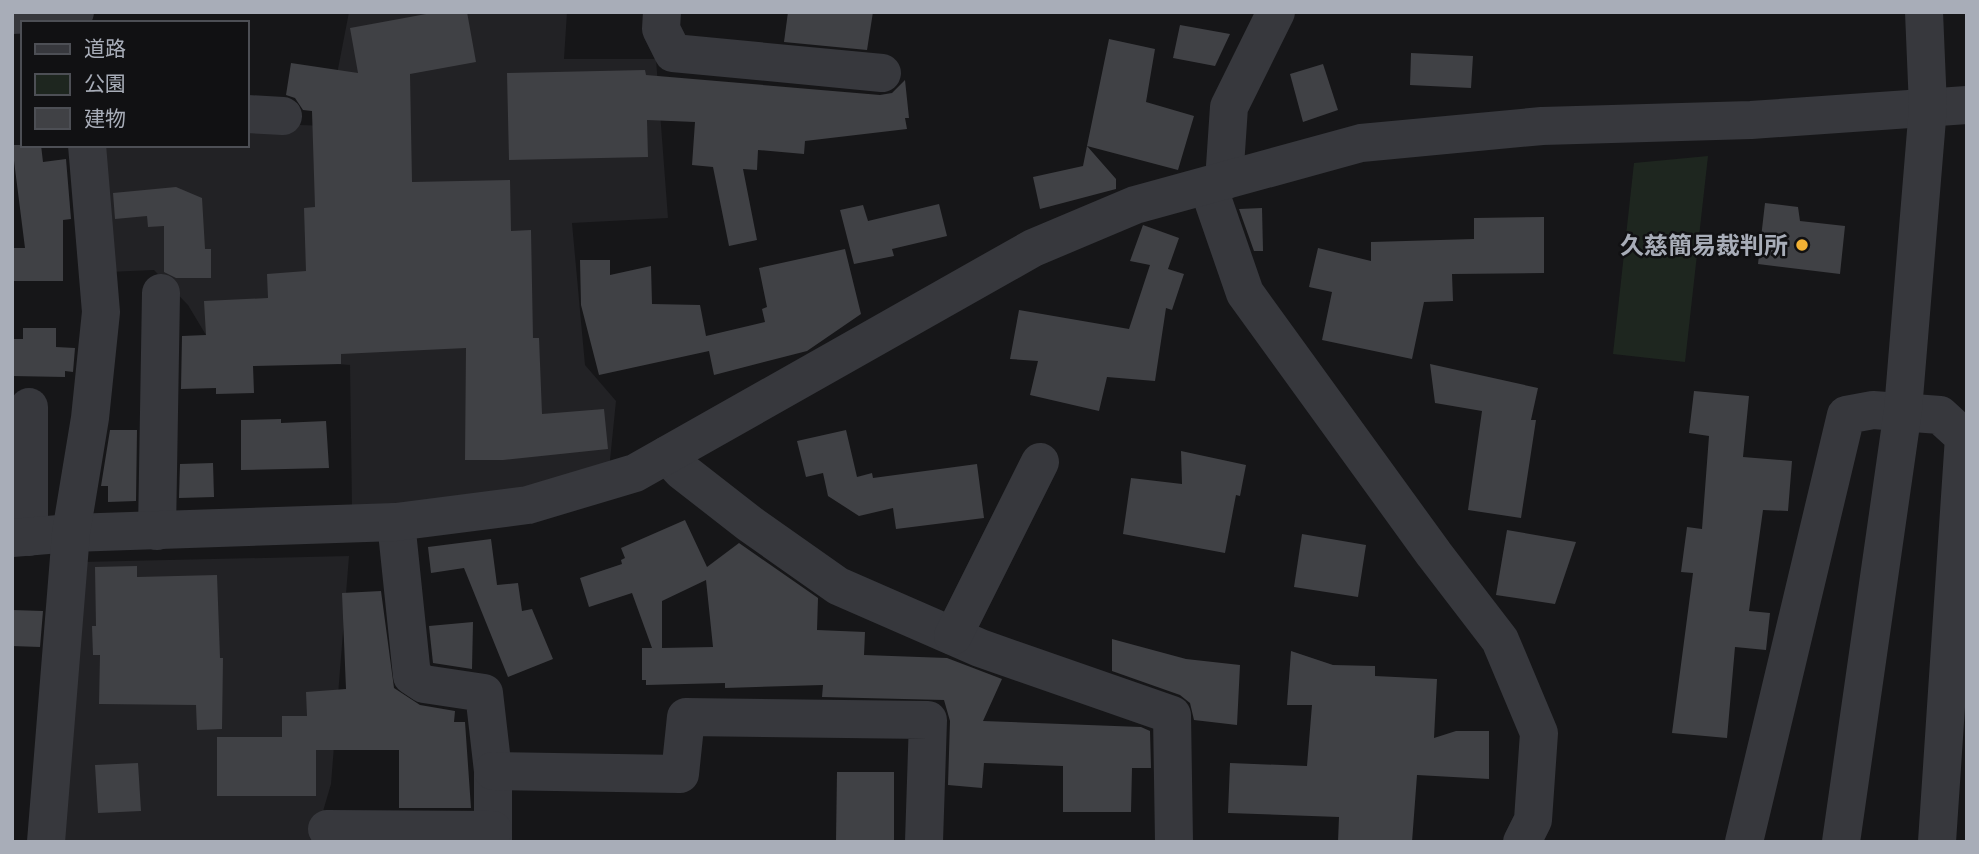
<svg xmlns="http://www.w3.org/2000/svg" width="1979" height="854" font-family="'DM Sans','Noto Sans JP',sans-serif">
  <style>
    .built { fill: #222225 }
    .green { fill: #1e261f }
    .building { fill: #404145; fill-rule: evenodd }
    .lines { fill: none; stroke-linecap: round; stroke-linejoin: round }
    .minor { stroke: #37383d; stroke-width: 38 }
    .poi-dot { fill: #f2b134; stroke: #111113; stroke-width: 2.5 }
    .labels { text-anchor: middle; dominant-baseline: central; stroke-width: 5; stroke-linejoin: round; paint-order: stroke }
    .poi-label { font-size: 24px; font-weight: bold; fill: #a8adb8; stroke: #111113; text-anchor: end }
  </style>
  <rect width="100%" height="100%" fill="#161618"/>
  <!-- built -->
  <g class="built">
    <path d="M349,12H567L564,59H656L668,218L572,223L585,365L616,401L609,470L519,489L352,509L350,365L218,355L188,305L154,270L108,272L98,145H247V123L327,126Z"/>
    <path d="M349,556L331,784L321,818L318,842H55L81,562Z"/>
  </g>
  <!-- green -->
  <path class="green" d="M1708,156L1685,362L1613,354L1634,163Z"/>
  <!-- building -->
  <g class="building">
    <path d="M437,12H467L476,62L410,74L412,182L510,180L511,231L531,230L533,338H539L542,414L604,409L608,449L503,460H465L466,348L341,354V364L253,366L254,393L216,394V388L181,389L182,336L206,335L204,301L268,298L267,274L306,271L304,208L315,207L312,111L303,110L295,98L286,95L291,63L358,73L350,28Z"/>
    <path d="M788,12H873L867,50L784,42Z"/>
    <path d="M1180,25L1230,34L1215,66L1173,58Z"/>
    <path d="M1109,39L1155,49L1146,102L1194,116L1178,170L1087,146Z"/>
    <path d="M1411,53L1473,56L1471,88L1410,85Z"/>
    <path d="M1323,64L1338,110L1303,122L1290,74Z"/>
    <path d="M645,70L646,75L880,95L892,93L905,80L909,118H905L907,129L805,141L804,154L758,150L757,170L743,169L757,240L729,246L713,167L692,165L695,122L647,120L648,157L509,160L507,73Z"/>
    <path d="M12,145H41L43,162L66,159L71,219L63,220V281H12V248H25Z"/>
    <path d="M1087,146L1116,179V189L1040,209L1033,177L1083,166Z"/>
    <path d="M176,187L202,198L205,249H211V278H176L164,272V226L148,227L147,216L115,219L113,193Z"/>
    <path d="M1765,203L1798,207L1800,221L1845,226L1840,274L1758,264Z"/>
    <path d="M939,204L947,236L892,249L894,256L854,264L840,210L863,205L868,221Z"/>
    <path d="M1262,208L1263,251H1254L1239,209Z"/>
    <path d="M1544,217V273L1452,274L1453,301L1424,302L1412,359L1322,340L1332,292L1309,287L1318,248L1371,261V242L1474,239V218Z"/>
    <path d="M1143,225L1179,238L1168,269L1184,274L1172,310L1166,308L1155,381L1107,377L1099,411L1030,395L1038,361L1010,359L1019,310L1129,329L1150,265L1130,261Z"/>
    <path d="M845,249L861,314L807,351L714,375L709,351L599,375L581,305L580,260H610V275L651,266L652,304L700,305L706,336L765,322L762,309L767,307L759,268Z"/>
    <path d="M23,328H56V347L75,348L73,372L65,371V377L12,376V339H23Z"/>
    <path d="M1430,364L1538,388L1531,420H1536L1521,518L1468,510L1482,411L1435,403Z"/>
    <path d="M1694,391L1749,396L1743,457L1792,461L1788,511L1763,510L1749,611L1770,613L1766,650L1735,647L1727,738L1672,733L1693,573L1681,572L1687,527L1702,529L1709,436L1689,433Z"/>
    <path d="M281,419V423L326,421L329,468L241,470V420Z"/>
    <path d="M110,430H137L136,501L108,502V486H101Z"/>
    <path d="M846,430L857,477L872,473L873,478L977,464L984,518L896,529L893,508L859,516L828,496L823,473L806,477L797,441Z"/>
    <path d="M1181,451L1246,465L1240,496L1236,495L1225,553L1123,534L1131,478L1182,484Z"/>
    <path d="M213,463L214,497L179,498L180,464Z"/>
    <path d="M685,520L707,567L739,543L818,598L817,630L865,632L864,655L947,658L1002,679L983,721L1141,727L1150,731L1151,768H1132L1131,812H1063V766L984,763L982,788L948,785L950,721L944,700L822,697L823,685L725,688V683L646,685V680H642V648H652L632,593L589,607L580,578L622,564L621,560L625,558L621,548ZM706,580L713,647L662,648V601Z"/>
    <path d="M1507,530L1576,542L1555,604L1496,595Z"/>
    <path d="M1302,534L1366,545L1358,597L1294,587Z"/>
    <path d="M491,539L497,585L518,583L522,611L532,609L553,659L508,677L464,568L431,573L428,547Z"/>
    <path d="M137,566V577L217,575L220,658H223L222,729L197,730L196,705L99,704L100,655H93L92,626H96L95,567Z"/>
    <path d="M381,591L394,688L420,705L455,711L454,722H465L471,808H399V750H316V796H217V737H282V716H307L306,692L346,689L342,593Z"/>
    <path d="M12,610L43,611L40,647L12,646Z"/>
    <path d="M473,622L472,669L433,663L429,626Z"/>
    <path d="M1112,639L1186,659L1240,665L1237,725L1194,720L1190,703L1180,695L1112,671Z"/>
    <path d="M1291,651L1333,665L1375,666V676L1437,679L1434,738L1456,731H1489V779L1417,775L1412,842H1338L1339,817L1228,813L1230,763L1307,766L1312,705H1287Z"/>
    <path d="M138,763L141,811L98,813L95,765Z"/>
    <path d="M837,772H894V842H836Z"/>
  </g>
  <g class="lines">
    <!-- minor -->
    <g class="minor">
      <path d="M662,12L661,29L673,53L882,73"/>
      <path d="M12,15L75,12"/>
      <path d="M247,114L283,116"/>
      <path d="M1224,181L1229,107L1276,12"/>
      <path d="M1208,186L1245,293L1434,554L1500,640L1539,733L1533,820L1522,842"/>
      <path d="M667,455L682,471L750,524L838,586L980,648L1172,715L1174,842"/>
      <path d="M396,522L412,676L424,684L484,693L493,771V842"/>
      <path d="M157,531L161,293"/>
      <path d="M29,537V407"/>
      <path d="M12,538L71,533L396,522L528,505L635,473L1033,248L1135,205L1361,143L1542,126L1751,120L1967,105"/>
      <path d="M953,636L1040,462"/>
      <path d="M493,771L680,774L686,717L928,720L924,842"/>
      <path d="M327,829L493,830"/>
      <path d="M46,842L71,533L90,418L101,312L87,145"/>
      <path d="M1744,842L1846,415L1873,410L1940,415L1964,437L1937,842"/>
      <path d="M1841,842L1903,410L1928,107L1924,12"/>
    </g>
  </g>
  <!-- markers -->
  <circle class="poi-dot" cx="1802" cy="245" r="7"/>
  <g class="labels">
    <!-- poi labels -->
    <g class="poi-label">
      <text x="1788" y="245">久慈簡易裁判所</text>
    </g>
  </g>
  <!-- border -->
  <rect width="1979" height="854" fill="none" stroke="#a8adb8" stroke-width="28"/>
  <!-- legend -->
  <rect x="21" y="21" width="228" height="126" fill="#111113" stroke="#4d4f55" stroke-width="2"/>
  <rect x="35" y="44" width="35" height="10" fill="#37383d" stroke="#4d4f55" stroke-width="2"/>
  <text x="84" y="56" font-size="21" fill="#a8adb8">道路</text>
  <rect x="35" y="74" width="35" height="21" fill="#1e261f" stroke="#4d4f55" stroke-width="2"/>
  <text x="84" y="91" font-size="21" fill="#a8adb8">公園</text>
  <rect x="35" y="108" width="35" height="21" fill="#404145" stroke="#4d4f55" stroke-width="2"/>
  <text x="84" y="126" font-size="21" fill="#a8adb8">建物</text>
</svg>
